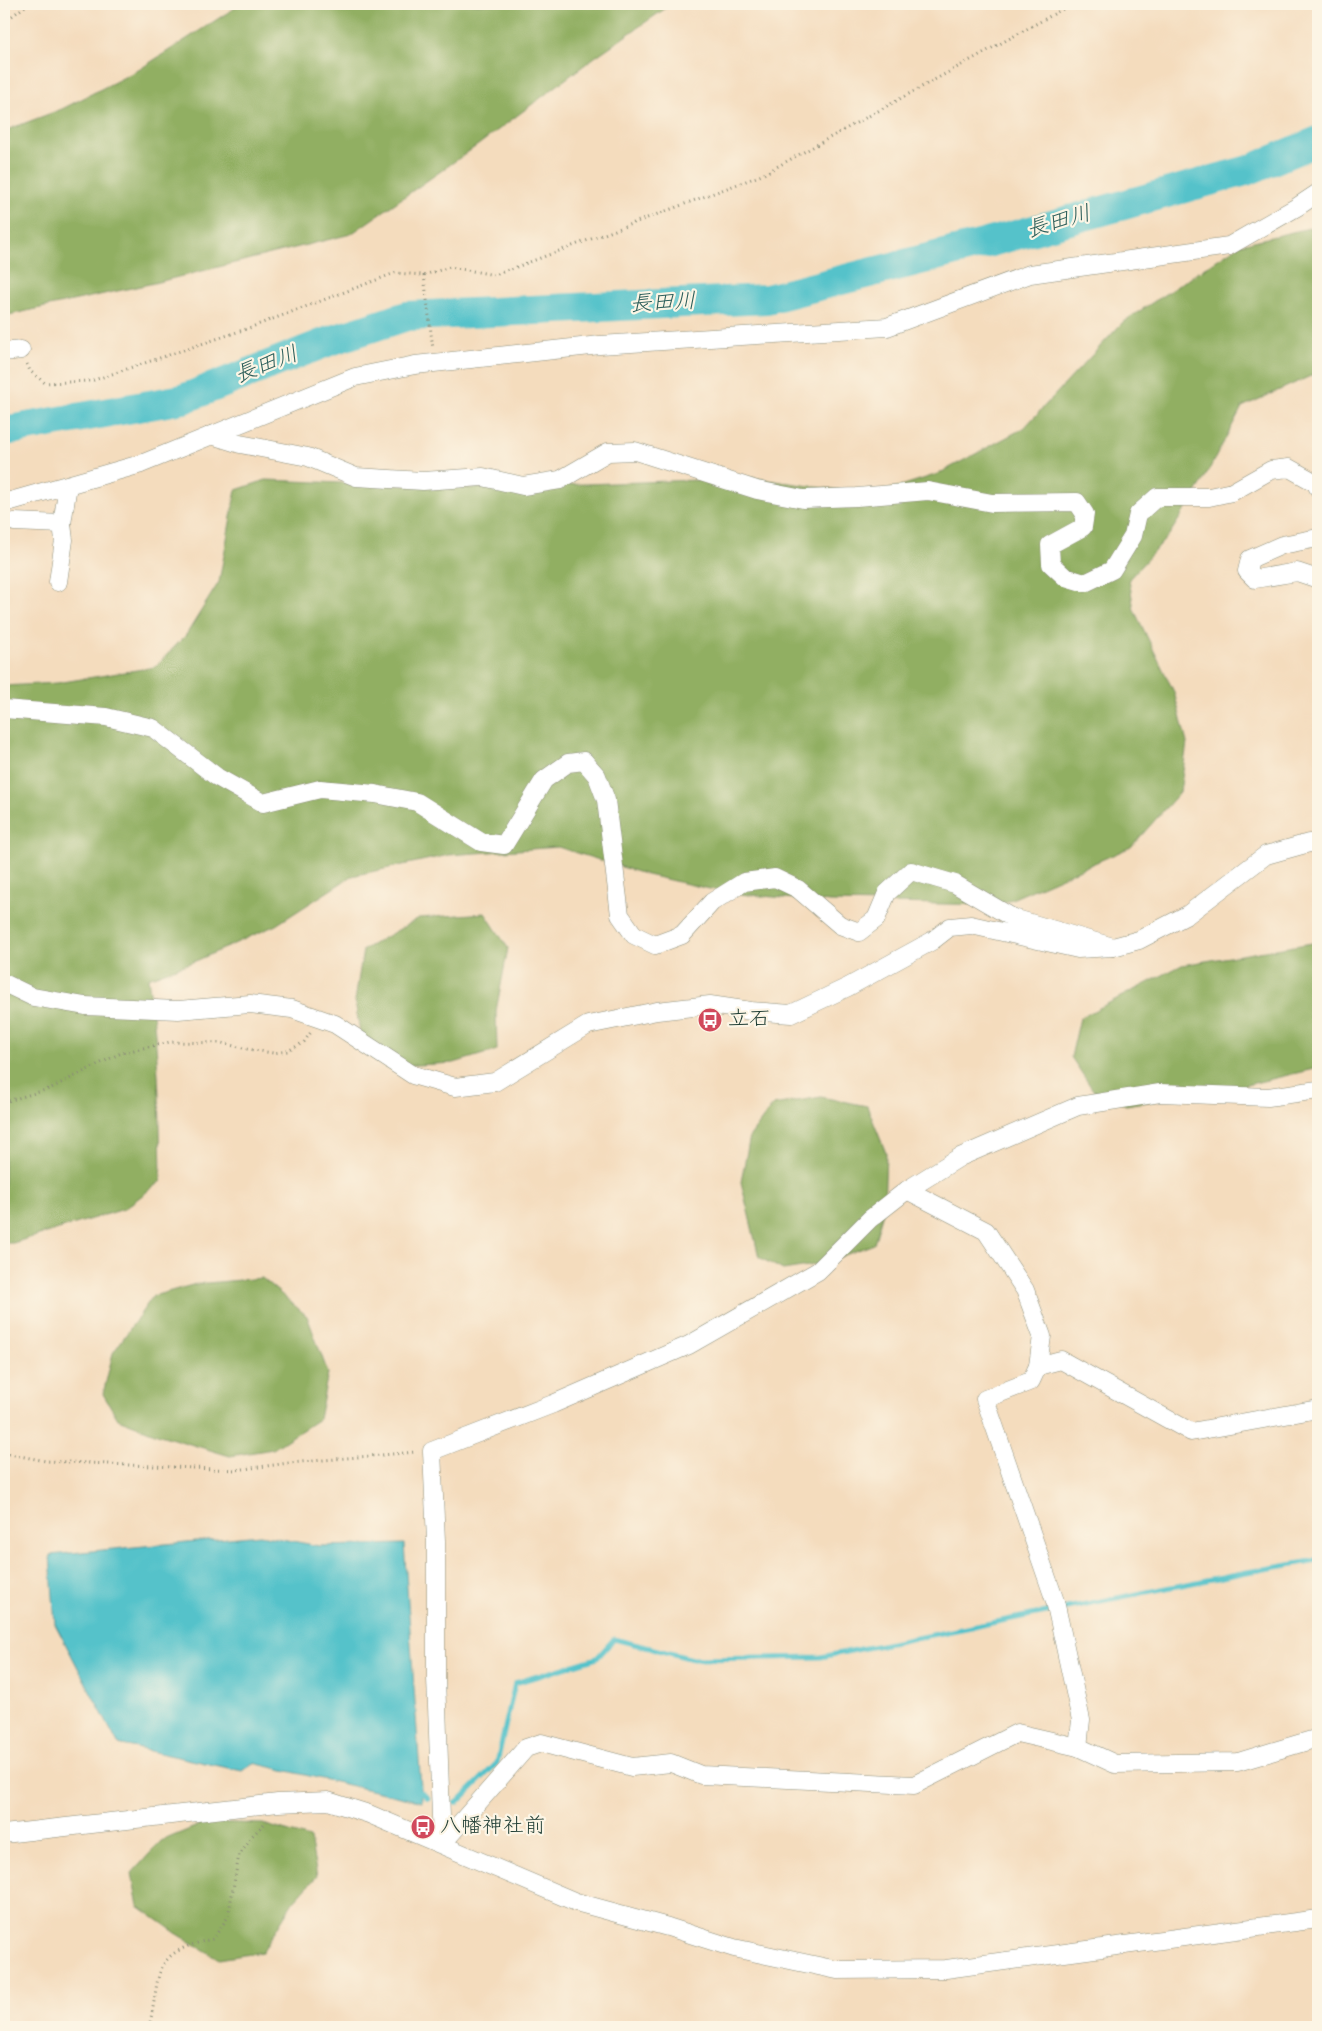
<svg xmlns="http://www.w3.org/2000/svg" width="1322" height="2031" font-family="'Indie Flower','Klee One',sans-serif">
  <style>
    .forest { fill: #91af62; stroke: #58764b }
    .water { fill: #54c2ca; stroke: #3a807f }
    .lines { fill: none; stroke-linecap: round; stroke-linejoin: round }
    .stream { stroke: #54c2ca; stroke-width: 5 }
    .river { stroke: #54c2ca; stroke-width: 30 }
    .minor-casing { stroke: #8a8c78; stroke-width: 19 }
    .path { stroke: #8a8c78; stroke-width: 3; stroke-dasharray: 1 4; stroke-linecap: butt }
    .minor { stroke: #fff; stroke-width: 18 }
    .labels { text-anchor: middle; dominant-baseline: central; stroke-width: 4.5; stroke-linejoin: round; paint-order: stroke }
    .poi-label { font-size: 21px; fill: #1f3d34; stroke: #fcf5e5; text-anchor: start }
    .water-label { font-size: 22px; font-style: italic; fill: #2c5e5a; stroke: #fcf5e5 }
  </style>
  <rect width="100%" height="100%" fill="#fcf5e5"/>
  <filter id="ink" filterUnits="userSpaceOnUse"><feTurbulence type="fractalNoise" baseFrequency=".02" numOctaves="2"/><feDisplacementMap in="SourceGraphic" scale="10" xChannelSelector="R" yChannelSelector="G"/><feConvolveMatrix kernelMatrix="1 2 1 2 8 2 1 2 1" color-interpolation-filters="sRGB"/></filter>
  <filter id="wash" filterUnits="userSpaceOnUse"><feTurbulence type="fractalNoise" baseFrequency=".0096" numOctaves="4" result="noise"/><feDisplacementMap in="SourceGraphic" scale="20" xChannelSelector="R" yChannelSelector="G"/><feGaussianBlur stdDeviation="1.12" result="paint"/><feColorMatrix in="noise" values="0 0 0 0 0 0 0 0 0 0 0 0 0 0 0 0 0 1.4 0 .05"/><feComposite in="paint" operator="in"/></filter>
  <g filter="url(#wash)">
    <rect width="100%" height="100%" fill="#f4dcbd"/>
    <!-- forest -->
    <g class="forest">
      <path d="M241,4H672L595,57L478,145L351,234L154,283L4,316V131L62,109L140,69Z"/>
      <path d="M1318,226V375L1315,374L1242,407L1202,483L1169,535L1129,579L1134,610L1174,692L1187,743L1180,792L1131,847L998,905L830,902L728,893L647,875L558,847L449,855L352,876L276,925L198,960L148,978C159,1045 160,1114 161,1181L124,1209L13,1243H4V686L57,683L155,667L186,635L219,582L236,490L266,480L472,488L754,478L873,495L938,474L1024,428L1123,322L1241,244Z"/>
      <path d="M485,913L508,948L496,1011L497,1050L454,1063L399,1066L362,1045L355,1001L363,950L419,918Z"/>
      <path d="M1318,942V1068L1229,1089L1126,1105L1093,1090L1071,1057L1080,1018L1182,965Z"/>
      <path d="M821,1097L867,1106L886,1153L884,1209L874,1244L821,1264L783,1270L759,1257L741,1182L750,1136L773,1105Z"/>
      <path d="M262,1278L307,1316L328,1373L319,1419L273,1449L230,1456L160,1435L118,1419L103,1394L113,1353L153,1296L196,1284Z"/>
      <path d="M207,1822L263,1824L310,1838L317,1876L293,1902L262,1952L219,1959L176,1933L138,1906L132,1873L161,1841Z"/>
    </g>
    <!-- water -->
    <path class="water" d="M260,1535L319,1546L404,1544L422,1802L253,1763L242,1771L118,1744L55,1624L50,1555Z"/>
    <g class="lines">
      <!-- stream -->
      <g class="stream">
        <path d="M418,1790L428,1798"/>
        <path d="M455,1803H457L497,1763L515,1683L597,1658L614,1639L693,1659L821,1657L1247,1572L1318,1560"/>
      </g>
      <!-- river -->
      <path class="river" d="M4,431L183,399L327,342L407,316L767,299L987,243L1249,170L1318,141"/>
    </g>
  </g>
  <g filter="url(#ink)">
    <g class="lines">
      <defs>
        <g id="minor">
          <path d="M4,352L21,350"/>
          <path d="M211,435L240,444L308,457L356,477L423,481L483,477L523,486L560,480L608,452L635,451L757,490L803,499L857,497L928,491L992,503L1077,502L1085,514L1083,527L1050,545L1051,564L1065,577L1085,583L1112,570L1133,536L1138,514L1157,497H1209L1232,492L1271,470L1289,468L1316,483L1318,488"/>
          <path d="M4,503L141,464L355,377L415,365L600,345L887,327L1030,274L1229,246L1297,207L1318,193"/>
          <path d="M14,522L62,524"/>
          <path d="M1318,538L1282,545L1250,559L1247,571L1255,579L1297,572L1318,579"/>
          <path d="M58,582L64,540L62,524L68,485"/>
          <path d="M4,709L106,717L153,728L217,777L263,803L320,789L375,794L417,802L481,842L504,845L544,780L568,763L584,761L597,776L606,800L620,915L634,935L655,945L682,935L712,902L744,882L775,878L798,889L840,925L859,932L876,919L887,893L911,871L955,884L1013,918L1113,947"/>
          <path d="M4,983L33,997L85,1006L178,1010L250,1004L292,1009L335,1024L413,1075L455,1087L495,1082L588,1025L657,1011L710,1005L751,1011L791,1014L848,987L932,941L950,927L971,925L1078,949L1113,947L1139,940L1187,915L1266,855L1309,843H1318"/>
          <path d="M907,1190L986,1231L1025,1290L1042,1336L1038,1366L1031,1381L985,1399L1055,1601L1081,1720L1078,1747"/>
          <path d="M1038,1366L1061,1360L1191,1432L1318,1409"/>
          <path d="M4,1834L278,1803L328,1801L369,1814L576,1902L668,1927L734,1948L837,1970L946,1969L1318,1919"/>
          <path d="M442,1844L436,1678V1541L432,1451L553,1404L689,1345L818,1271L870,1219L907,1190L960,1157L1078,1106L1160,1093L1268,1097L1318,1090"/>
          <path d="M442,1844L526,1748L541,1743L632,1767L671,1763L701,1775L914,1785L1017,1733L1078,1747L1115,1764L1238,1762L1318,1738"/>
        </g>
      </defs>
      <!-- minor casing -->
      <use href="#minor" class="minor-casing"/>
      <!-- path -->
      <g class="path">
        <path d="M4,22L28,4"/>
        <path d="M424,275L433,349"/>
        <path d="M27,364L30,371L45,383L91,381L249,328L395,273L424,275L450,267L495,275L762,175L1072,4"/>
        <path d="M4,1102L49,1089L121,1053L170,1042L222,1043L247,1049L273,1053L288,1051L304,1042L311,1032"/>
        <path d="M4,1453L46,1461L236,1470L289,1463L416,1452"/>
        <path d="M149,2027C162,1974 148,1953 213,1939L228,1917L239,1855L252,1836L267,1821"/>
      </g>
      <!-- minor -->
      <use href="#minor" class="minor"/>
    </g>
  </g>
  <!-- icons -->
  <defs>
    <symbol id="bus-disc" viewBox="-11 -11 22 22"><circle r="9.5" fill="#d1495b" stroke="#fcf5e5"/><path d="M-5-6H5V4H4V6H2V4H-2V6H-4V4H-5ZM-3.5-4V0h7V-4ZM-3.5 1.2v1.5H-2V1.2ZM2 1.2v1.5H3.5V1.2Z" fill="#fff"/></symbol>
  </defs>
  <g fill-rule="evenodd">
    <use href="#bus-disc" x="696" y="1006" width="28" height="28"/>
    <use href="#bus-disc" x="409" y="1813" width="28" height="28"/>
  </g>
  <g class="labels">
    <!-- poi labels -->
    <g class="poi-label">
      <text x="728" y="1020">立石</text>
      <text x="440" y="1827">八幡神社前</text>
    </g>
    <!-- water labels -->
    <g class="water-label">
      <text transform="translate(1059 223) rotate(-16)">長田川</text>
      <text transform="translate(663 304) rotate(-3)">長田川</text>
      <text transform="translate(267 366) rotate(-21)">長田川</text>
    </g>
  </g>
  <!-- margin -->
  <rect width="1322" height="2031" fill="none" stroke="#fcf5e5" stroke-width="20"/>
</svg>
